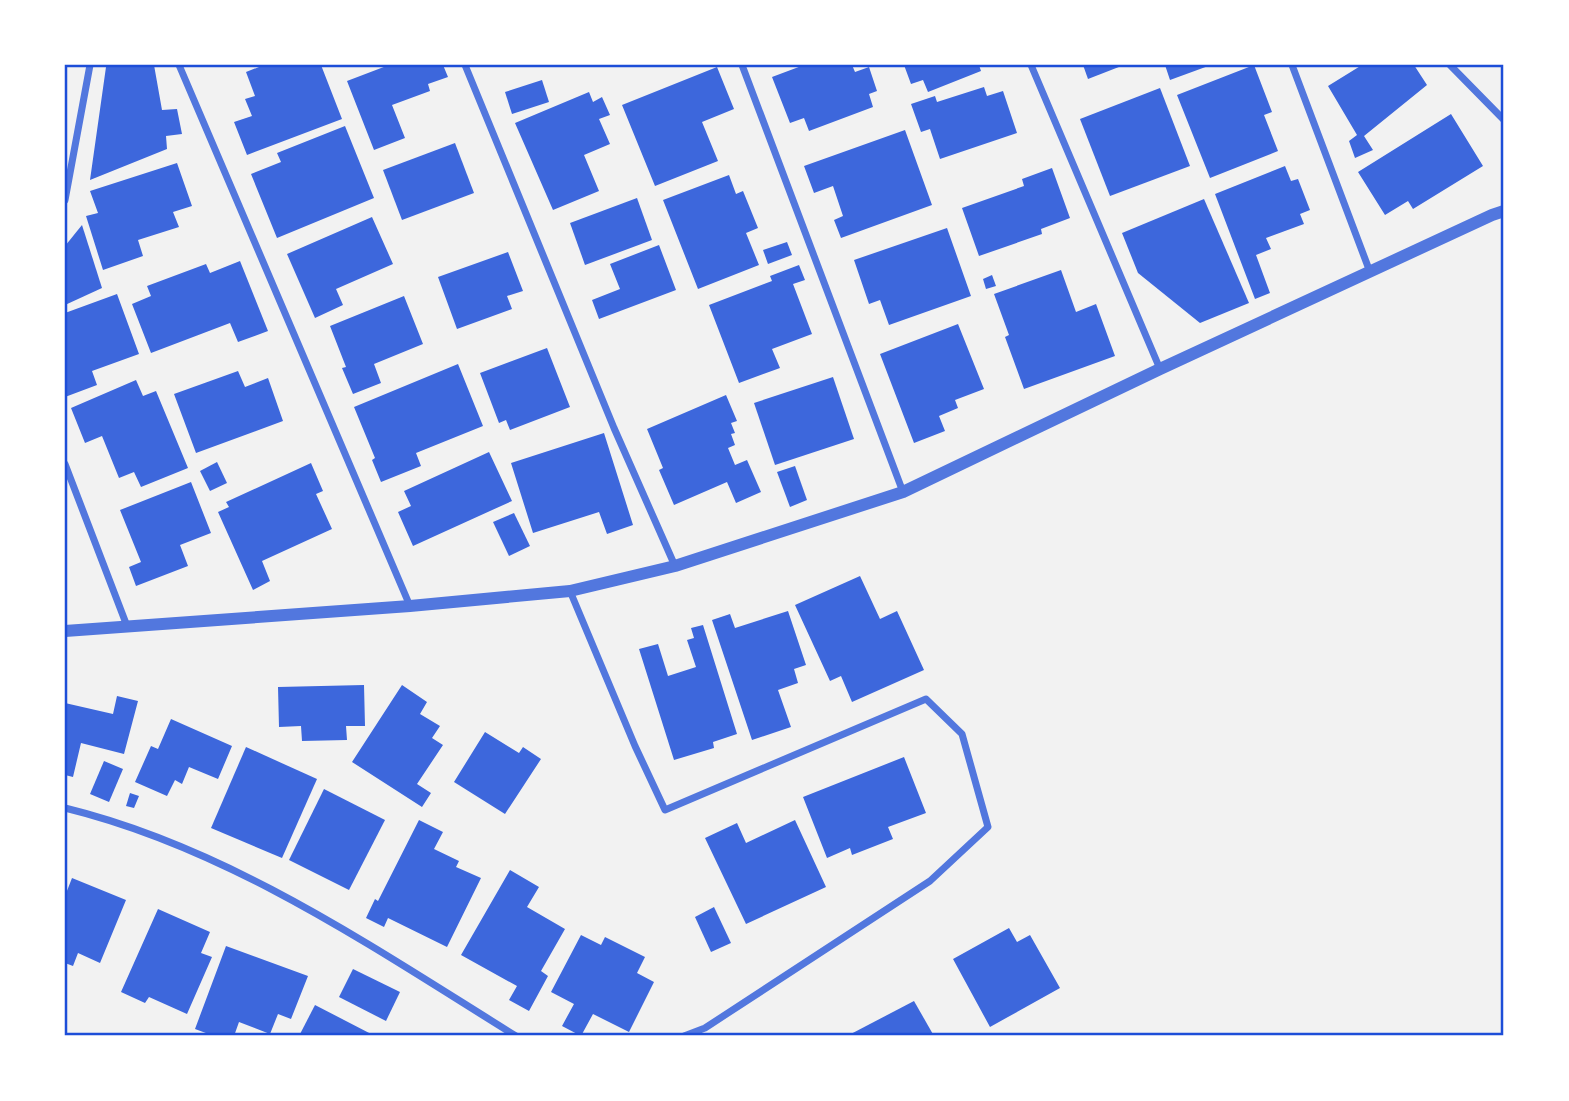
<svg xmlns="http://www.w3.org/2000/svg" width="1569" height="1101" font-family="'Space Grotesk',sans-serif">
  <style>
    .building { fill: #3d67dc }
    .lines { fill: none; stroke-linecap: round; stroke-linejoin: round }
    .minor { stroke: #5277de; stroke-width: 7 }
    .tertiary { stroke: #5277de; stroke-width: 12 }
    .neatline { fill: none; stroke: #1d4ed8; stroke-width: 2.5 }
  </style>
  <rect width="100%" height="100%" fill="#f2f2f2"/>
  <!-- building -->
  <g class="building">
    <path d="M114,65H154L162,110L177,109L182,134L166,136L167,149L90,180L106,67Z"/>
    <path d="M264,65H321L342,119L247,155L234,122L252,116L245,99L255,96L246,72Z"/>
    <path d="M389,65H443L448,77L428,84L430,91L392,105L405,138L374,150L347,81Z"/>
    <path d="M804,65H852L855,72L869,67L877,91L869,94L873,107L809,131L804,118L790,123L772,77Z"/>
    <path d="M904,65H979L981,71L928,92L923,80L911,84Z"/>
    <path d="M1083,65H1124L1088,79Z"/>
    <path d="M1165,65H1211L1170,80Z"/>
    <path d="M1254,65L1272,112L1264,115L1278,151L1210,178L1177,95Z"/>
    <path d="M1362,65H1414L1427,85L1364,136L1373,150L1355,158L1349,141L1357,135L1328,86Z"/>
    <path d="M717,67L734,109L702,122L718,161L655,186L622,105Z"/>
    <path d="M542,80L549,102L512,114L505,92Z"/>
    <path d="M984,87L987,96L1003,91L1017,133L940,159L930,129L921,132L911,104L935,96L937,102Z"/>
    <path d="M1160,88L1190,166L1110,196L1080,119Z"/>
    <path d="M589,92L593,102L602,97L610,115L599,119L610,144L584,155L599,191L553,210L515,123Z"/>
    <path d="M1451,114L1483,166L1413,209L1408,201L1385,215L1358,172Z"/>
    <path d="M345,126L374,198L277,238L251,174L281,162L277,153Z"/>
    <path d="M905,130L932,205L841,238L834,220L843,216L833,186L814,193L804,166Z"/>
    <path d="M455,143L474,193L402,220L383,170Z"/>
    <path d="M177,163L192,206L173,212L179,227L138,240L143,256L103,270L86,216L98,213L90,191Z"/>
    <path d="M1285,166L1291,181L1298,179L1310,210L1300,214L1304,224L1266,238L1271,249L1256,255L1270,293L1255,299L1215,194Z"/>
    <path d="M1052,168L1070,218L1041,229L1042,234L979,256L962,208L1024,186L1022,179Z"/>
    <path d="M729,175L736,194L743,191L758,228L746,233L759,265L698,289L663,200Z"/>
    <path d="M637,198L652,240L585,265L570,223Z"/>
    <path d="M1204,199L1249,303L1200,323L1138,273L1122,233Z"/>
    <path d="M372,217L393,264L336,289L343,305L315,318L287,254Z"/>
    <path d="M82,225L102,288L65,305V246Z"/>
    <path d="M947,228L971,296L889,325L880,300L869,304L854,260Z"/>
    <path d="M787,242L792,255L768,264L763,250Z"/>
    <path d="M659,245L676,290L599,319L592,300L620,289L610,264Z"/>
    <path d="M508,252L523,291L507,296L512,309L457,329L438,277Z"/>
    <path d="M240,261L268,331L238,342L230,323L151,353L132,304L151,296L147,286L206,264L210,273Z"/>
    <path d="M799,265L805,280L793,284L812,334L772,349L780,368L739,383L709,305L772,281L770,276Z"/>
    <path d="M1061,270L1076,312L1096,304L1115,356L1024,389L1005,337L1009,335L994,294Z"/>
    <path d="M992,275L996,286L986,289L983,279Z"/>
    <path d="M117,294L139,354L92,371L97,385L65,397V313Z"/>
    <path d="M404,296L423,344L374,364L381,383L353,394L342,368L346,367L330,326Z"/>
    <path d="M958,324L984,389L955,400L958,408L939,416L945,431L914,443L880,354Z"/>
    <path d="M547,348L570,407L510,430L506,420L499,423L480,373Z"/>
    <path d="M458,364L483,426L416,453L421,466L381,482L372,460L375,458L354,407Z"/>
    <path d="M238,371L245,387L268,378L283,421L196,453L174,394Z"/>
    <path d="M833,377L854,439L775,465L754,403Z"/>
    <path d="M136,380L143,396L156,391L188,468L141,487L134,472L119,478L102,436L85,443L71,408Z"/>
    <path d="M726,395L737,421L731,423L735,433L731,434L735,445L728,448L735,465L747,460L761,492L736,503L727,482L674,505L659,470L663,468L647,429Z"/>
    <path d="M604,433L633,525L607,534L599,512L533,533L511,463Z"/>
    <path d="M489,452L512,501L413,546L398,512L411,506L404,491Z"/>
    <path d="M217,462L227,483L210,491L200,471Z"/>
    <path d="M311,463L323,491L316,494L332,529L262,561L270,581L253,590L218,512L229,507L226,502Z"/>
    <path d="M795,466L807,500L790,507L777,472Z"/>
    <path d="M191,482L211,533L180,545L188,566L136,586L129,567L141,562L120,510Z"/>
    <path d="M514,513L530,546L509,556L493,522Z"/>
    <path d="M860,576L880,619L897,611L924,670L852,702L841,676L830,681L795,605Z"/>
    <path d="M788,611L806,665L794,669L798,683L778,690L791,727L752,740L712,620L730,614L735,628Z"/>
    <path d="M703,625L737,734L713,742L714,748L674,760L639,649L658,644L668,676L696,667L687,640L694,638L691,628Z"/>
    <path d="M364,685L365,726H346L347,740L302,741L301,726L279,727L278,687Z"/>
    <path d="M402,685L427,702L420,714L440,726L432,738L443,745L417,784L431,793L422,807L352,762Z"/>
    <path d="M117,696L138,701L124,754L81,743L73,777L65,775V703L113,714Z"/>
    <path d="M171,719L232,746L218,779L189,767L182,784L175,780L167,796L135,782L151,746L158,749Z"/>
    <path d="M485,732L519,753L523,747L541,759L505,814L454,782Z"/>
    <path d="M246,747L317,779L282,858L211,828Z"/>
    <path d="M904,757L926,813L888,827L893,839L852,855L850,848L827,858L803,797Z"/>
    <path d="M104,761L123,769L109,802L90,794Z"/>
    <path d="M324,789L385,820L349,890L289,860Z"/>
    <path d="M130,793L139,796L134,808L126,806Z"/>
    <path d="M419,820L443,832L434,849L459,861L456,867L481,878L447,947L388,918L384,927L366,918L375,899L378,901Z"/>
    <path d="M795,820L826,887L746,924L705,838L737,823L746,843Z"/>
    <path d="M510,870L539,887L527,907L565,929L541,971L548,976L529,1011L509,1000L517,986L461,955Z"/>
    <path d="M72,878L126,900L100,963L78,953L73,966L65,963V896Z"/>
    <path d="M714,907L731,943L711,952L695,917Z"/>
    <path d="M158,909L210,932L201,953L212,957L187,1014L149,997L145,1003L121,992Z"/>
    <path d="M1009,928L1017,942L1030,935L1060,988L990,1027L953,959Z"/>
    <path d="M581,935L601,945L605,937L645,957L637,973L654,982L629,1032L593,1014L581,1036L562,1026L574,1004L551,992Z"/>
    <path d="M226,946L308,976L291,1019L278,1014L270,1034L239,1022L234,1036H214L195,1029Z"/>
    <path d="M353,969L400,992L386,1021L339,997Z"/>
    <path d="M914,1001L934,1036H847Z"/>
    <path d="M315,1005L375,1036H299Z"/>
  </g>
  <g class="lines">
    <!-- minor -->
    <g class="minor">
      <path d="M179,65L410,606"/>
      <path d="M465,65L614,428L675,566"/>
      <path d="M742,65L903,492"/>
      <path d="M1031,65L1160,369"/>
      <path d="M1292,65L1370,272"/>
      <path d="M1450,65L1504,120"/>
      <path d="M65,200L90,65"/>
      <path d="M65,464L127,626"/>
      <path d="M570,591L635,746L665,810L926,699L962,734L988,827L930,881L705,1028L684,1036"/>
      <path d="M65,808C229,848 374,948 516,1036"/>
    </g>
    <!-- tertiary -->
    <path class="tertiary" d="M65,631L410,606L570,591L675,566L903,492L1160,369L1492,215L1504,211"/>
  </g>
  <!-- border -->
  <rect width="1569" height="1101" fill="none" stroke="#ffffff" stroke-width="133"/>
  <rect x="66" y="66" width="1436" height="968" class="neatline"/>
</svg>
